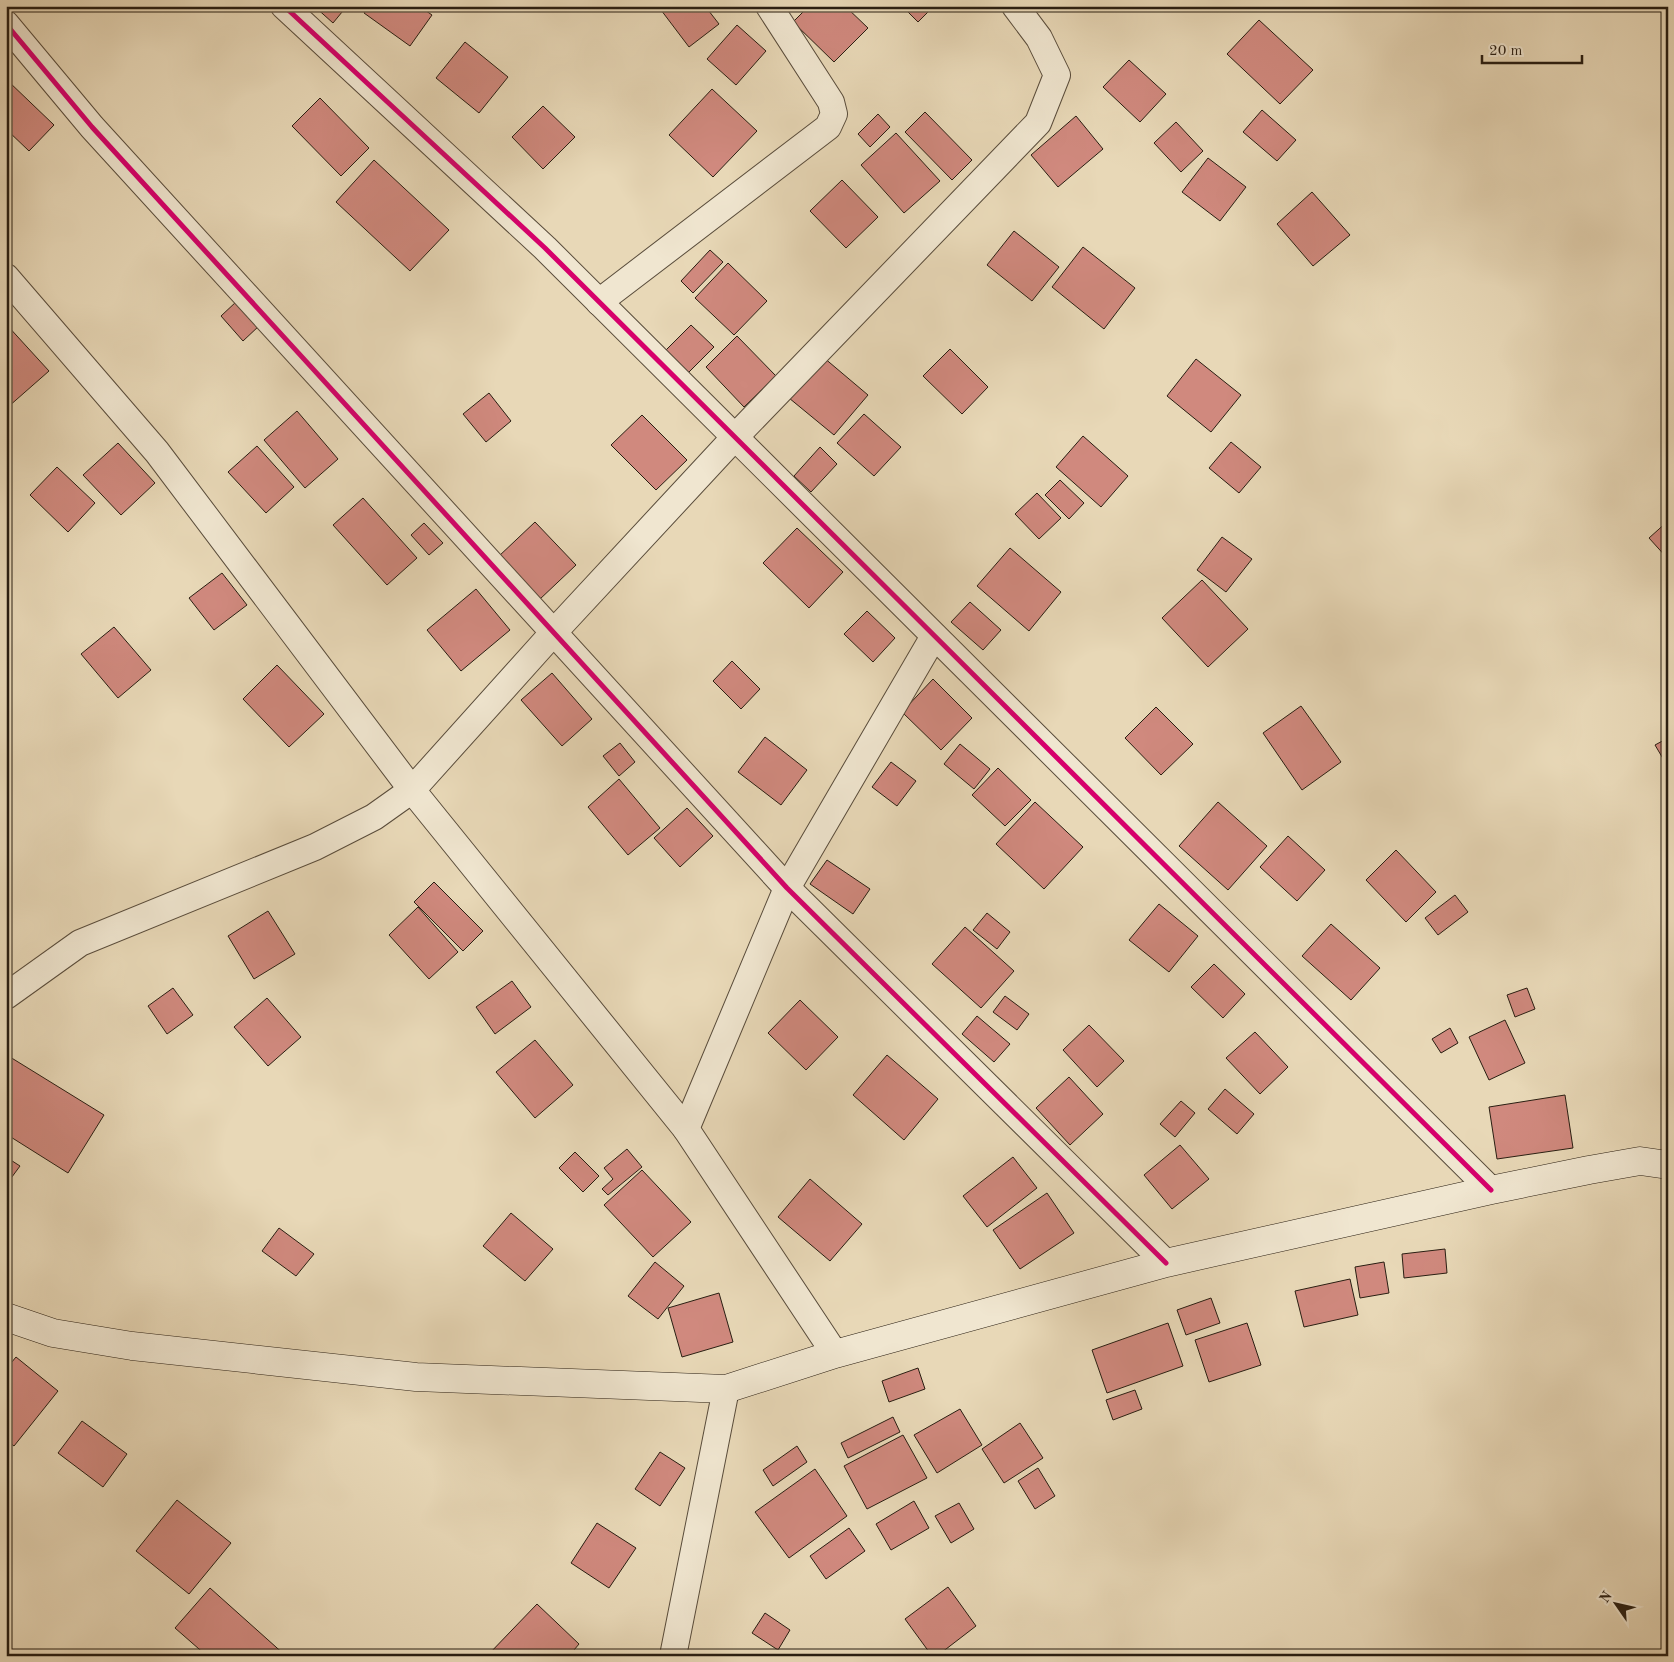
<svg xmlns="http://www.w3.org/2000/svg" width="1674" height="1662" font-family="'Old Standard TT',serif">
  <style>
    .building { fill: #d0897e; stroke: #291e12 }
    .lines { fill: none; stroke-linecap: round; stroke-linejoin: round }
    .street-casing { stroke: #594c3b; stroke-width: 28 }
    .secondary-casing { stroke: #291e12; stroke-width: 29 }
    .street { stroke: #f0e6d0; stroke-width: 26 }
    .secondary { stroke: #f0e6d0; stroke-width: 28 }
    .cycleway-casing { stroke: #f0e6d0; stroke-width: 8 }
    .cycleway { stroke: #d6006c; stroke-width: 5 }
  </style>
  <rect width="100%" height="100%" fill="#e8d8b7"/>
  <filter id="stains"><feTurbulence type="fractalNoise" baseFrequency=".004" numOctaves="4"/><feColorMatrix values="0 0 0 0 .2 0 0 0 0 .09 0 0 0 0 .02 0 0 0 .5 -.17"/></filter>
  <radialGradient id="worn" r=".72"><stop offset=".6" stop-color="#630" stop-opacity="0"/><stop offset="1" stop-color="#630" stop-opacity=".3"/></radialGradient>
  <!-- building -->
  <g class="building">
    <path d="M314,6H347L333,23Z"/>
    <path d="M369,6H419L432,15L410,46L364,13Z"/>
    <path d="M658,6H705L719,24L689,47Z"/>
    <path d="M809,6H845L868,28L834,62L793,22Z"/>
    <path d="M902,6H934L918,22Z"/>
    <path d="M1259,20L1313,70L1280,104L1227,54Z"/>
    <path d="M737,25L766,51L736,85L707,59Z"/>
    <path d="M465,42L508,77L479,113L436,78Z"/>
    <path d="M1129,60L1166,94L1140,122L1103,87Z"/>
    <path d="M7,80L54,125L29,151L6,129Z"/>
    <path d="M712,89L757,131L713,177L669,135Z"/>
    <path d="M320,98L369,148L341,176L292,126Z"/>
    <path d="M543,106L575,137L543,169L512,137Z"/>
    <path d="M1262,110L1296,140L1277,161L1243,132Z"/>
    <path d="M925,112L972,160L952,180L905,132Z"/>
    <path d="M878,114L890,127L870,147L858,134Z"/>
    <path d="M1076,116L1103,149L1058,187L1031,155Z"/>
    <path d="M1176,122L1203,151L1181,172L1154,143Z"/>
    <path d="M896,133L940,181L904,213L861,165Z"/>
    <path d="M1208,158L1246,187L1220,221L1182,192Z"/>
    <path d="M374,160L449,230L410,271L336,202Z"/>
    <path d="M842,180L878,217L846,248L810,211Z"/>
    <path d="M1312,192L1350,235L1313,266L1277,224Z"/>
    <path d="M1014,231L1059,267L1032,301L987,265Z"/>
    <path d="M1083,247L1135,288L1104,329L1052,287Z"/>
    <path d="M710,250L723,262L693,293L681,281Z"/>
    <path d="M728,263L767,301L734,335L695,298Z"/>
    <path d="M237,301L260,325L243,341L221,316Z"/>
    <path d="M6,324L49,371L8,407L6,405Z"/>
    <path d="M691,325L714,347L688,373L665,351Z"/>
    <path d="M737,336L776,376L744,407L706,367Z"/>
    <path d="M950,349L988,387L962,414L923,376Z"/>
    <path d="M823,357L868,395L834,435L789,398Z"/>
    <path d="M1196,359L1241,395L1211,432L1167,396Z"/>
    <path d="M489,393L511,421L486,442L463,414Z"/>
    <path d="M297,411L338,459L305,488L264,440Z"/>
    <path d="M864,414L901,447L874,476L837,443Z"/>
    <path d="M642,415L687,460L656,490L611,445Z"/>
    <path d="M1083,436L1128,476L1101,507L1056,467Z"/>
    <path d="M1231,442L1261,467L1239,493L1209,468Z"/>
    <path d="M118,443L155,483L121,515L83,475Z"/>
    <path d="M257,446L294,487L266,513L228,472Z"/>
    <path d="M820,447L837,464L811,492L794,476Z"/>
    <path d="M57,467L95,503L68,532L30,495Z"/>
    <path d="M1060,480L1084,503L1069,519L1045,495Z"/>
    <path d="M1037,493L1061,518L1039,539L1015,514Z"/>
    <path d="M363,498L417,558L387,585L333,525Z"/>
    <path d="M1668,521V559L1649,538Z"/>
    <path d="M535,522L576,565L539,600L498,557Z"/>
    <path d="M424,523L443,543L429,555L411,535Z"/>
    <path d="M797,528L843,572L809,608L763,563Z"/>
    <path d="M1222,537L1252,559L1226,592L1197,570Z"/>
    <path d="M1010,548L1061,592L1029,631L977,586Z"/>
    <path d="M222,573L247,605L214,630L189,598Z"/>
    <path d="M1202,580L1248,629L1208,667L1162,618Z"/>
    <path d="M476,589L510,630L461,671L427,630Z"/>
    <path d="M970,602L1001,630L983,650L951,622Z"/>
    <path d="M867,611L895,638L873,662L844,634Z"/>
    <path d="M114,627L151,670L118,698L81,654Z"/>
    <path d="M732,661L760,689L741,709L713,681Z"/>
    <path d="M277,665L324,714L289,747L243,699Z"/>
    <path d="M552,673L592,719L562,746L521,700Z"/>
    <path d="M933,679L972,718L941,750L902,712Z"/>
    <path d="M1301,706L1341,762L1302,790L1263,733Z"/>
    <path d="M1156,707L1193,744L1161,775L1125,738Z"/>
    <path d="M765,737L807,770L781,805L738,772Z"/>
    <path d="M1668,738V767L1655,745Z"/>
    <path d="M620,743L635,762L619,776L603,756Z"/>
    <path d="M960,744L990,769L974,789L944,764Z"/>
    <path d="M891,762L916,781L897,806L872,787Z"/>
    <path d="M998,768L1031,800L1005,826L972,795Z"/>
    <path d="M619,779L660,828L628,855L588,807Z"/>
    <path d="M1035,802L1083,847L1044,889L996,844Z"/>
    <path d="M1218,802L1267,846L1228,890L1179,846Z"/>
    <path d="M687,808L713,836L680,867L654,838Z"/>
    <path d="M1288,836L1325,870L1297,901L1260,867Z"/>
    <path d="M1396,850L1436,892L1406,922L1366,880Z"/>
    <path d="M827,860L870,889L853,914L810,884Z"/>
    <path d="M434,882L483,931L463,951L414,902Z"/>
    <path d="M1455,895L1468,912L1438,935L1425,918Z"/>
    <path d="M1159,904L1198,936L1169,972L1129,940Z"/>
    <path d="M418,907L458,952L429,979L389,935Z"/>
    <path d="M268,911L295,954L254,979L228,936Z"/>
    <path d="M987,913L1010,932L997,949L973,930Z"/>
    <path d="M1331,924L1380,968L1351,1000L1302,956Z"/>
    <path d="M965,927L1014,971L981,1008L932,964Z"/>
    <path d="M1214,964L1245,994L1223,1018L1191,987Z"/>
    <path d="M512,981L531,1007L495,1034L476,1007Z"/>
    <path d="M173,988L193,1015L167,1034L148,1006Z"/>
    <path d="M1527,988L1535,1009L1515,1017L1507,995Z"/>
    <path d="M1005,996L1029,1014L1017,1030L993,1012Z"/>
    <path d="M267,998L301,1037L268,1066L234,1027Z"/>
    <path d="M800,1000L838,1037L806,1070L768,1033Z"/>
    <path d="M977,1016L1010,1044L994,1062L962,1034Z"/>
    <path d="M1505,1020L1525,1063L1489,1080L1469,1037Z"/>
    <path d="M1089,1025L1124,1061L1097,1087L1063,1050Z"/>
    <path d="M1450,1028L1458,1043L1441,1053L1432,1039Z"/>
    <path d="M1255,1032L1288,1067L1260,1094L1226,1058Z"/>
    <path d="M535,1040L573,1085L535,1118L496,1072Z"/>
    <path d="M887,1055L938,1099L904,1140L853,1095Z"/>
    <path d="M10,1057L104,1115L68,1173L6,1134V1062Z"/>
    <path d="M1069,1077L1103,1114L1070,1145L1036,1108Z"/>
    <path d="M1225,1089L1254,1114L1237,1134L1208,1109Z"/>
    <path d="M1565,1095L1573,1148L1497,1159L1489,1107Z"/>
    <path d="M1181,1101L1195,1113L1175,1137L1160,1124Z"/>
    <path d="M1180,1145L1209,1179L1172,1209L1144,1175Z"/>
    <path d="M627,1149L642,1167L608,1195L602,1189L613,1179L604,1168Z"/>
    <path d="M575,1152L599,1176L583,1192L559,1168Z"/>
    <path d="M6,1157L20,1166L6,1185Z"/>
    <path d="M1013,1157L1037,1188L987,1227L963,1196Z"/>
    <path d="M642,1170L691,1222L653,1257L604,1205Z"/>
    <path d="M810,1179L862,1224L830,1261L778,1217Z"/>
    <path d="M1047,1193L1074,1233L1020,1269L993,1230Z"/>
    <path d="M511,1213L553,1249L525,1281L483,1246Z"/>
    <path d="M279,1228L314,1254L296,1276L262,1251Z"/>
    <path d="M1445,1249L1447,1273L1404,1278L1402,1254Z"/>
    <path d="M655,1262L684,1286L658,1319L628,1296Z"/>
    <path d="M1384,1262L1389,1293L1360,1298L1355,1267Z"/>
    <path d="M1350,1279L1358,1315L1304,1327L1295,1291Z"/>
    <path d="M719,1293L733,1342L682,1357L668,1308Z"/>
    <path d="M1211,1298L1220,1323L1186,1335L1177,1310Z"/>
    <path d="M1168,1323L1183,1366L1107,1393L1092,1350Z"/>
    <path d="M1247,1323L1261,1365L1209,1382L1195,1340Z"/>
    <path d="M16,1357L58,1391L14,1446L6,1440V1369Z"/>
    <path d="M918,1368L925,1389L889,1402L882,1381Z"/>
    <path d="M1135,1390L1142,1409L1113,1420L1106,1400Z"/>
    <path d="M960,1409L982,1445L937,1473L914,1435Z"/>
    <path d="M893,1417L900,1432L848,1458L841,1443Z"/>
    <path d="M82,1421L127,1454L103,1487L58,1453Z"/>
    <path d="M1020,1423L1043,1458L1004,1483L982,1449Z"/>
    <path d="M903,1435L927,1478L867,1509L844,1466Z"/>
    <path d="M797,1446L807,1462L773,1486L763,1470Z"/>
    <path d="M660,1452L685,1468L660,1506L635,1489Z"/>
    <path d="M1038,1468L1055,1496L1035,1509L1018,1481Z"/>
    <path d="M815,1469L847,1516L789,1558L755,1512Z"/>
    <path d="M177,1500L231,1543L189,1594L136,1551Z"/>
    <path d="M914,1501L929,1528L891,1550L876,1524Z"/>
    <path d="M959,1503L974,1529L951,1543L935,1516Z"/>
    <path d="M597,1523L636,1548L609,1588L571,1563Z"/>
    <path d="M849,1528L865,1551L826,1579L810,1556Z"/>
    <path d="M948,1587L976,1626L937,1656H932L905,1619Z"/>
    <path d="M210,1588L286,1656H207L175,1628Z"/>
    <path d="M537,1604L579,1644L569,1656H487Z"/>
    <path d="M765,1613L790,1630L778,1650L752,1633Z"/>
  </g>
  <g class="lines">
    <defs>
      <g id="street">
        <path d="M284,6L545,248L1491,1190"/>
        <path d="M6,24L92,127L787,888L1166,1263"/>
        <path d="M6,277L157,452L412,790L686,1129L835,1354"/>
        <path d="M599,302L828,127L834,114L831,102L769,6"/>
        <path d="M6,996L80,943L315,847L374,817L412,790L554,632L735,437L1038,123L1057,75L1039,38L1015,6"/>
        <path d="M686,1129L787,888L934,636"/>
        <path d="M673,1656L726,1389"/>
      </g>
      <path id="secondary" d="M6,1317L53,1333L132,1346L416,1377L726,1389L835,1354L1166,1263L1491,1190L1589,1170L1640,1161L1668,1165"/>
    </defs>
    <!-- street casing -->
    <use href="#street" class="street-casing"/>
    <!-- secondary casing -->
    <use href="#secondary" class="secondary-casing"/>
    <!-- street -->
    <use href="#street" class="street"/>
    <!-- secondary -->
    <use href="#secondary" class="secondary"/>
    <defs>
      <g id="cycleway">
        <path d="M284,6L545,248L1491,1190"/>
        <path d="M6,24L92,127L787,888L1166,1263"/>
      </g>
    </defs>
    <!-- cycleway casing -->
    <use href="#cycleway" class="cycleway-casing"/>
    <!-- cycleway -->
    <use href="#cycleway" class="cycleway"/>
  </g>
  <!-- margin -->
  <rect width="1674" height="1662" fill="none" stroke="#e8d8b7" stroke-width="25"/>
  <rect x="8" y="8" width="1659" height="1647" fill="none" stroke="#291e12" stroke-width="2.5"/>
  <rect x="12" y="12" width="1649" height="1637" fill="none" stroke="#291e12"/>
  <!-- north arrow -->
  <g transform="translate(1616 1604) rotate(304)" stroke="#f0e6d0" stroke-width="4" paint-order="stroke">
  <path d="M0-4L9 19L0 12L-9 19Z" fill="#291e12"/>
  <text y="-8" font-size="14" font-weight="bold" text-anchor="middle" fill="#291e12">N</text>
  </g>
  <!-- scale -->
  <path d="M1482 55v8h100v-8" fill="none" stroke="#291e12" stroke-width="2.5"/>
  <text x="1489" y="55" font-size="15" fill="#291e12" stroke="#f0e6d0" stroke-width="4" paint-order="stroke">20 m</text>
  <rect width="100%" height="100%" filter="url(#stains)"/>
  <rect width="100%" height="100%" fill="url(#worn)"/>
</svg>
